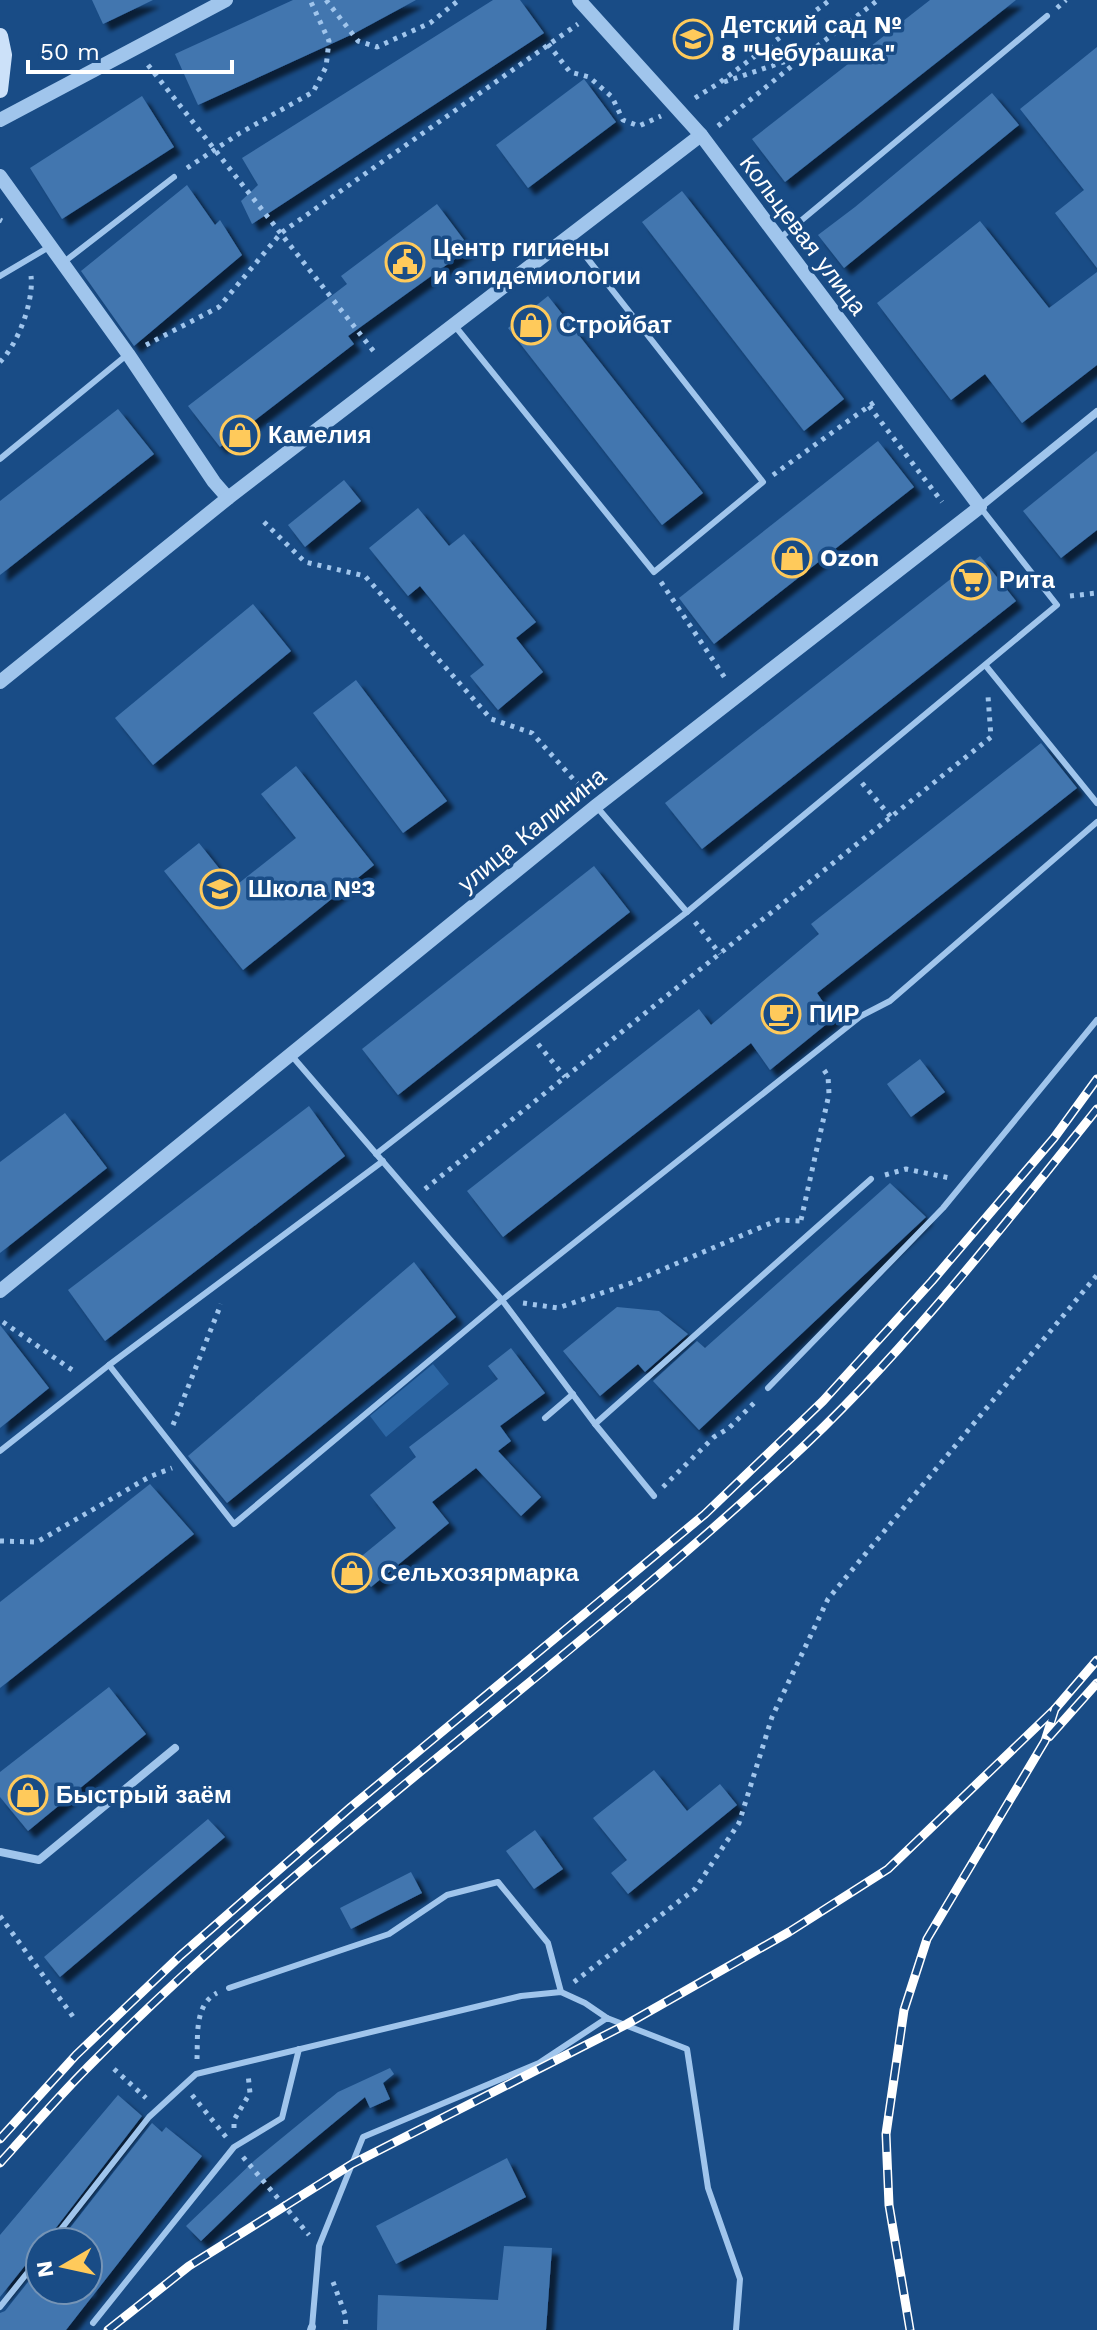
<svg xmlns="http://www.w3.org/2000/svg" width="1097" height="2330" font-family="'Work Sans',sans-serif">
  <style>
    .green { fill: #2c66a4 }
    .building { fill: #4276af; filter: url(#shadow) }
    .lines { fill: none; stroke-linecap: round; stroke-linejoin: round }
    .path { stroke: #a0c5ec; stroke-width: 5; stroke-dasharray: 4 6; stroke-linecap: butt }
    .service { stroke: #a0c5ec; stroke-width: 6 }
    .minor { stroke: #a0c5ec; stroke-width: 8 }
    .tertiary { stroke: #a0c5ec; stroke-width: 14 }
    .secondary { stroke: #cce1f9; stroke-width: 16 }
    .rail-casing { stroke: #fff; stroke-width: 9 }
    .rail { stroke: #194c86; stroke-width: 6; stroke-dasharray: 18; stroke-linecap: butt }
    .labels { text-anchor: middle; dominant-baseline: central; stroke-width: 7; stroke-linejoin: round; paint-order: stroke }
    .poi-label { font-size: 24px; font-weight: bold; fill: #fff; stroke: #194c86; text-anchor: start }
    .street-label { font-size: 24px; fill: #fff; stroke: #194c86 }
  </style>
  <defs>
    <filter id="shadow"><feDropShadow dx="7" dy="7" stdDeviation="2" flood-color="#0009"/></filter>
  </defs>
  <rect width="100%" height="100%" fill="#194c86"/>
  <!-- green -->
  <path class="green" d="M433,1364L449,1384L386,1437L370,1416Z"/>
  <!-- building -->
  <g class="building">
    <path d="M92,0H153L103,24Z"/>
    <path d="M293,0H416L355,33L198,105L175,54Z"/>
    <path d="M493,0H520L544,33L252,224L241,201L258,185L242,158Z"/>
    <path d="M930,0H1016L785,182L752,139Z"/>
    <path d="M1097,47V268L1055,213L1084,190L1020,109Z"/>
    <path d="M584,79L616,122L528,188L496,145Z"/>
    <path d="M992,93L1019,125L844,268L818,235L855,207Z"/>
    <path d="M142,96L174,147L62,219L30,168Z"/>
    <path d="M187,185L215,225L220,220L242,255L134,346L81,271Z"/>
    <path d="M682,191L844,399L804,431L642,222Z"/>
    <path d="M437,204L470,248L348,336L354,344L220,447L188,406L347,284L341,276Z"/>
    <path d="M980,221L1049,308L1097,272V365L1022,423L985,374L951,400L877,303Z"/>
    <path d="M548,296L703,493L662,525L508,328Z"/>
    <path d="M118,409L154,454L0,575V501Z"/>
    <path d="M878,441L914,487L714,644L679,598Z"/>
    <path d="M1097,451V530L1061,558L1023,511Z"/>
    <path d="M344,480L361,501L305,547L288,525Z"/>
    <path d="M418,508L449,546L464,534L536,622L516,638L543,672L498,710L470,676L484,665L420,586L408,596L369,548Z"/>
    <path d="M980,556L1016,601L702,849L665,803Z"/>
    <path d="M253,604L291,651L153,765L115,718Z"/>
    <path d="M356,680L447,801L403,833L313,713Z"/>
    <path d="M1041,743L1077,788L817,993L834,1018L770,1070L751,1043L503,1237L467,1191L699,1009L711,1025L819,934L811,924Z"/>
    <path d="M296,766L374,865L243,970L164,871L199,843L234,887L296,838L261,794Z"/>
    <path d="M594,866L630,912L398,1095L362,1049Z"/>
    <path d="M920,1059L945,1092L911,1117L887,1084Z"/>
    <path d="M309,1106L345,1156L105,1341L68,1290Z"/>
    <path d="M65,1113L107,1168L0,1253V1162Z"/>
    <path d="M890,1183L926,1217L699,1430L653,1381L697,1341L705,1348Z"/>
    <path d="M414,1262L456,1317L227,1503L188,1456Z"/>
    <path d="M617,1307L659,1311L688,1334L645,1372L638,1364L600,1396L563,1351Z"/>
    <path d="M0,1325L49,1388L0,1428Z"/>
    <path d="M511,1348L545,1393L500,1426L511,1441L498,1451L541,1497L521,1516L476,1468L432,1502L449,1523L371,1587L352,1564L396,1528L370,1495L416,1457L409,1447L498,1379L488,1366Z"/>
    <path d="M150,1484L194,1534L0,1688V1602Z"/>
    <path d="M109,1687L146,1734L28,1831L0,1797V1772Z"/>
    <path d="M654,1770L687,1811L720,1784L737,1805L628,1894L611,1873L627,1860L593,1818Z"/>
    <path d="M208,1819L225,1837L60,1977L44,1957Z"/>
    <path d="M535,1830L563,1869L534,1889L506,1851Z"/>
    <path d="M411,1872L422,1893L351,1929L340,1908Z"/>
    <path d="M390,2068L394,2074L383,2083L390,2099L370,2108L365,2097L260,2184L201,2241L186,2226L255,2160L338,2092Z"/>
    <path d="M118,2095L142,2116L45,2242H40V2251L35,2253L0,2297V2235Z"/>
    <path d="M152,2123L162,2132L166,2127L202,2156L66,2330H0V2313L5,2311L40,2267V2290H88V2242H59Z"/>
    <path d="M507,2158L526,2197L396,2264L376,2226Z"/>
    <path d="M504,2246L552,2248L546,2330H377L378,2295L498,2300Z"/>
  </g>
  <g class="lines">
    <!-- path -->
    <g class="path">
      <path d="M326,0L358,41L377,47L430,23L459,0"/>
      <path d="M1057,8L1066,0"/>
      <path d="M548,44L570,72L589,77L612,97L623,120L639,126L661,116"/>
      <path d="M148,65L375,353"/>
      <path d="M724,82L807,54L878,0"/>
      <path d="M695,98L719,83L830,0"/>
      <path d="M718,126L803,57"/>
      <path d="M187,168L240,133L313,92L326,67L329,41L310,0"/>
      <path d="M0,220L2,221"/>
      <path d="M146,345L219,307L281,233L578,24"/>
      <path d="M0,362C18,344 34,301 31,276"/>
      <path d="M869,406L942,502"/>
      <path d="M773,475L876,401"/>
      <path d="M264,522L305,562L365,576L491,719L532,733L584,791"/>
      <path d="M661,582L725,678"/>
      <path d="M1070,596L1097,593"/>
      <path d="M862,783L891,817"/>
      <path d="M695,922L720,954"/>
      <path d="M538,1044L565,1077"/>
      <path d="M885,1175L906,1169L950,1178"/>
      <path d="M425,1189L991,737L988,696"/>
      <path d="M801,1220L829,1094L828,1076L822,1067"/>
      <path d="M523,1303L558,1308L631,1283L778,1220L800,1221"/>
      <path d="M3,1322L75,1372"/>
      <path d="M173,1425L221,1304"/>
      <path d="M663,1487L714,1437L729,1428L758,1399"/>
      <path d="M0,1541L37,1542L149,1477L172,1468"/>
      <path d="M0,1916L74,2018"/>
      <path d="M574,1982L695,1889L739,1823L772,1717L828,1599L1097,1275"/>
      <path d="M197,2059C198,2036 194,2005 217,1993"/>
      <path d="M114,2069L146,2098"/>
      <path d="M192,2095L226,2137"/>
      <path d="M234,2128V2120L250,2093L248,2074"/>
      <path d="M243,2157L309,2235"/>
      <path d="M333,2282L345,2314L346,2330"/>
    </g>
    <!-- service -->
    <g class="service">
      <path d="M779,239L1047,16"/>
      <path d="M64,262L174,177"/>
      <path d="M0,276L49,247"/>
      <path d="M455,326L654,572L763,482L569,235"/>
      <path d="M0,459L128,354"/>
      <path d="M986,666L1097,803"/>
      <path d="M596,806L687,912"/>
      <path d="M292,1056L502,1300L861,1016L890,1001L1097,822"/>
      <path d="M376,1154L687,912L1057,605L980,507"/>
      <path d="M109,1365L234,1524L502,1300L595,1424L654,1496"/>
      <path d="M768,1388L943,1208L1097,1020"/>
      <path d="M545,1418L573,1394"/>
      <path d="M595,1424L871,1179"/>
      <path d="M0,1451L109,1365L383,1161"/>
      <path d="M229,1988L389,1934L447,1895L498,1882L548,1943L561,1992"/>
      <path d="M51,2242L149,2117L196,2074L521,1996L561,1992L585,2003L607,2018"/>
      <path d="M0,2307L40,2257"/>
      <path d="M93,2323L234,2147L282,2118L299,2049"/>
      <path d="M312,2327L319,2246L363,2137L539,2063L607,2018L687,2049L708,2188L740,2279L736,2330"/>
    </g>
    <!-- minor -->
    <g class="minor">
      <path d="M980,507L1097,412"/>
      <path d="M0,1852L39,1860L175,1748"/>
      <path d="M311,2330L312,2327"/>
    </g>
    <!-- tertiary -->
    <g class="tertiary">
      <path d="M0,120L226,0"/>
      <path d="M0,176L128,354L214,482L228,498"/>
      <path d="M0,682L228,498L701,135"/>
      <path d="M0,1291L596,806L980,507L701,135L579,0"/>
    </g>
    <!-- secondary -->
    <path class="secondary" d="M0,36L4,55L0,90"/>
    <defs>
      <g id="rail">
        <path d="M1049,1737L1097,1683"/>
        <path d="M0,2139L76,2055L180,1956L351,1807L705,1514L823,1401L932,1281L1054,1138L1097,1079"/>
        <path d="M0,2163C29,2131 57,2098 88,2067C305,1847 562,1670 789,1460C903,1355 1000,1230 1097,1109"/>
        <path d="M108,2330L189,2266L352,2164L627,2024L789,1932L888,1869L1055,1709"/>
        <path d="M910,2330L889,2205L886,2134L904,2010L927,1939L1045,1741L1055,1709L1097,1660"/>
      </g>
    </defs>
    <!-- rail casing -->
    <use href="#rail" class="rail-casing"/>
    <!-- rail -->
    <use href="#rail" class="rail"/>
  </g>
  <!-- icons -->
  <defs>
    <symbol id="school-ring" viewBox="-11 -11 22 22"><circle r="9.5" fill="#194c86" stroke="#ffca5b" stroke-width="1.5"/><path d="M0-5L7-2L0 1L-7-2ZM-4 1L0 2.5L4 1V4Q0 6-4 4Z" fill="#ffca5b"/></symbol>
    <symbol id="civic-ring" viewBox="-11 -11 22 22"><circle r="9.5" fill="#194c86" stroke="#ffca5b" stroke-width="1.5"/><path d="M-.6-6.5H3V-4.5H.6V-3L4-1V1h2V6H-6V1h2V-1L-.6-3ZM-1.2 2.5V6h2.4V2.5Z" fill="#ffca5b"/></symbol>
    <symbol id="shop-ring" viewBox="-11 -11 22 22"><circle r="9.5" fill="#194c86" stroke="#ffca5b" stroke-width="1.5"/><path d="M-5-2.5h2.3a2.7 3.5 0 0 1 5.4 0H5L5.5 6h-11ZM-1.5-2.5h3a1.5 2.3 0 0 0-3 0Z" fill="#ffca5b"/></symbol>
    <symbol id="supermarket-ring" viewBox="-11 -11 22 22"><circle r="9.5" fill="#194c86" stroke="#ffca5b" stroke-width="1.5"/><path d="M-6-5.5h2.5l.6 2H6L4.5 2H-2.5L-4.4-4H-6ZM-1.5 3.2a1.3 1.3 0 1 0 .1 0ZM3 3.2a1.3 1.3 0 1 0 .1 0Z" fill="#ffca5b"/></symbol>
    <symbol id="cafe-ring" viewBox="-11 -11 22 22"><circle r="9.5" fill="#194c86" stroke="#ffca5b" stroke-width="1.5"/><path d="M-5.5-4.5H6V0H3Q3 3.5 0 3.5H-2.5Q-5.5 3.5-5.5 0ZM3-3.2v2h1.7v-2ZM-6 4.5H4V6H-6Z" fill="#ffca5b"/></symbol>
  </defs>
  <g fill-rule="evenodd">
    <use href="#school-ring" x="671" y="17" width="44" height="44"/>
    <use href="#civic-ring" x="383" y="240" width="44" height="44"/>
    <use href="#shop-ring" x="509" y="303" width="44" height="44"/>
    <use href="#shop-ring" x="218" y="413" width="44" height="44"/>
    <use href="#shop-ring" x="770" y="536" width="44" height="44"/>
    <use href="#supermarket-ring" x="949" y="558" width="44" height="44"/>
    <use href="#school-ring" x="198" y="867" width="44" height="44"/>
    <use href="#cafe-ring" x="759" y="992" width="44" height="44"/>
    <use href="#shop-ring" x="330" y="1551" width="44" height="44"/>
    <use href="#shop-ring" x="6" y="1773" width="44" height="44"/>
  </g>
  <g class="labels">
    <!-- poi labels -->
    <g class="poi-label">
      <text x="721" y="25">Детский сад №<tspan x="721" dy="28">8 "Чебурашка"</tspan></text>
      <text x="433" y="248">Центр гигиены<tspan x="433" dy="28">и эпидемиологии</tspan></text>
      <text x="559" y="325">Стройбат</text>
      <text x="268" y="435">Камелия</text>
      <text x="820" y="558">Ozon</text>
      <text x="999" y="580">Рита</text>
      <text x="248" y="889">Школа №3</text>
      <text x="809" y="1014">ПИР</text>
      <text x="380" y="1573">Сельхозярмарка</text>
      <text x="56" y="1795">Быстрый заём</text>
    </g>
    <!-- street labels -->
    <g class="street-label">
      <text transform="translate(803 235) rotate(53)">Кольцевая улица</text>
      <text transform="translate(532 830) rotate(-39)">улица Калинина</text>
    </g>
  </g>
  <!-- north arrow -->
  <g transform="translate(64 2266) rotate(261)"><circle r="38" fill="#194c86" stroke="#7594b6" stroke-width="2"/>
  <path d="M0-6L14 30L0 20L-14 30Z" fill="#ffca5b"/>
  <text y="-12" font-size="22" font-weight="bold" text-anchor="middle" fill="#ffffff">N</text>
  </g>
  <!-- scale -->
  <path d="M28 60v12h204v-12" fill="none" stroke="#ffffff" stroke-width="4"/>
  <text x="40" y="60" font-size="24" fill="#ffffff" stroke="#194c86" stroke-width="6" paint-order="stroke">50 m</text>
</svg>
